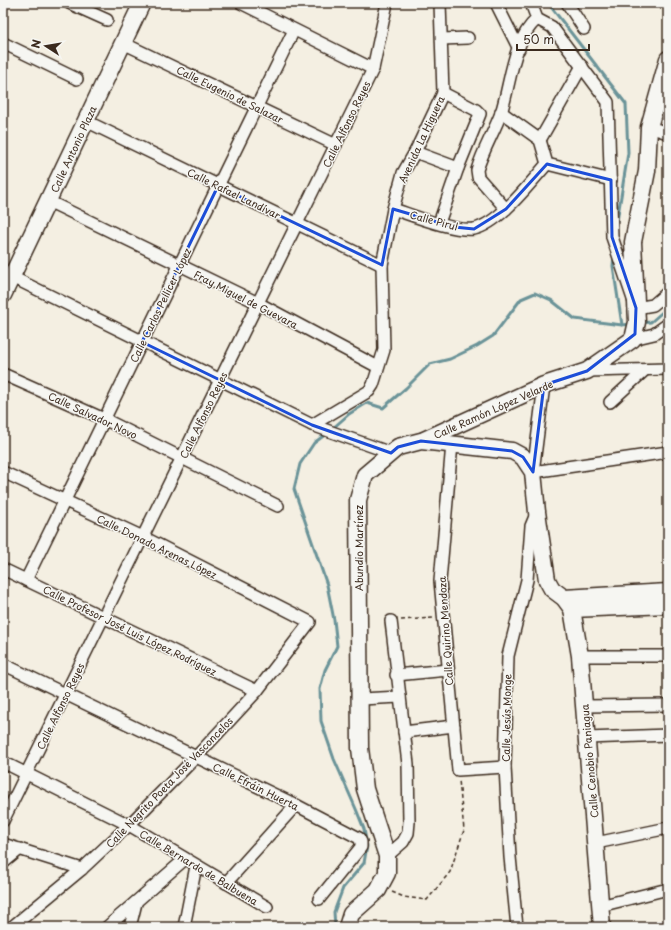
<svg xmlns="http://www.w3.org/2000/svg" width="671" height="930" font-family="'Playpen Sans',sans-serif">
  <style>
    .lines { fill: none; stroke-linecap: round; stroke-linejoin: round }
    .stream { stroke: #6b9398; stroke-width: 3 }
    .street-casing { stroke: #3b2a1e; stroke-width: 14 }
    .secondary-casing { stroke: #3b2a1e; stroke-width: 19 }
    .path { stroke: #3b2a1e; stroke-width: 1.5; stroke-dasharray: 4 3; stroke-linecap: butt }
    .street { stroke: #f6f6f2; stroke-width: 11 }
    .secondary { stroke: #f6f6f2; stroke-width: 16 }
    .marked { fill: none; stroke: #1d4ed8; stroke-width: 3; stroke-linejoin: round }
    .labels { text-anchor: middle; dominant-baseline: central; stroke-width: 3; stroke-linejoin: round; paint-order: stroke }
    .street-label { font-size: 10px; fill: #3b2a1e; stroke: #f6f6f2 }
  </style>
  <rect width="100%" height="100%" fill="#f4efe2"/>
  <filter id="ink" filterUnits="userSpaceOnUse"><feTurbulence type="fractalNoise" baseFrequency=".025" numOctaves="2"/><feDisplacementMap in="SourceGraphic" scale="8" xChannelSelector="R" yChannelSelector="G"/><feConvolveMatrix kernelMatrix="1 2 1 2 8 2 1 2 1" color-interpolation-filters="sRGB"/></filter>
  <g filter="url(#ink)">
    <g class="lines">
      <!-- stream -->
      <g class="stream">
        <path d="M548,3L626,104L628,153L617,221"/>
        <path d="M614,255L613,266L622,325"/>
        <path d="M641,323L651,322L668,307"/>
        <path d="M332,429L349,414L367,403L383,408L406,388L430,364L450,359L477,346L493,336L521,299L535,293L551,300L575,319L622,325L632,324"/>
        <path d="M326,434L314,443L300,464L294,489L327,585L334,620L337,646L325,670L320,689L321,721L334,759L356,809L364,829L367,846L364,863L343,888L334,912L335,927"/>
      </g>
      <defs>
        <g id="street">
          <path d="M69,3L107,20"/>
          <path d="M241,3L373,69"/>
          <path d="M496,3L519,49"/>
          <path d="M531,3L537,19L552,27L608,102L612,237L636,308L653,305L668,292"/>
          <path d="M567,3L584,29"/>
          <path d="M442,39L468,38"/>
          <path d="M3,43L77,79"/>
          <path d="M123,43L336,145"/>
          <path d="M501,112L540,140L547,164L611,180"/>
          <path d="M86,121L382,265"/>
          <path d="M649,127L668,133"/>
          <path d="M540,140L582,66"/>
          <path d="M415,152L458,168"/>
          <path d="M48,201L258,303L378,367"/>
          <path d="M393,209C412,215 454,232 474,229C499,224 530,183 547,164"/>
          <path d="M506,209L478,177L477,170C483,150 494,132 501,113C511,83 512,41 537,19"/>
          <path d="M439,223L458,168L480,114L476,110L443,93"/>
          <path d="M12,277L312,425L391,453"/>
          <path d="M633,339L654,334L668,324"/>
          <path d="M588,371L668,369"/>
          <path d="M3,374L104,419L278,506"/>
          <path d="M544,385L533,472L668,452"/>
          <path d="M610,402L645,370"/>
          <path d="M312,425L369,391L373,385L384,350L382,265L393,209L403,173L415,152L443,93L440,3"/>
          <path d="M452,444L440,581L458,770L505,767"/>
          <path d="M3,472L143,537L310,622L257,691L196,757L129,825L82,869L12,927"/>
          <path d="M3,569L257,691"/>
          <path d="M26,580L294,30"/>
          <path d="M580,656H668"/>
          <path d="M3,664L296,805L359,838L361,842V847L319,899"/>
          <path d="M396,675L448,670"/>
          <path d="M361,699L400,697"/>
          <path d="M585,706L668,705"/>
          <path d="M404,732L454,726"/>
          <path d="M587,738L668,735"/>
          <path d="M3,762L129,825L267,907"/>
          <path d="M3,821L373,69L387,3"/>
          <path d="M596,843L668,828"/>
          <path d="M3,844L82,869"/>
          <path d="M387,856L403,842L408,833L409,822L408,764L391,621"/>
          <path d="M3,863L20,849"/>
          <path d="M226,883L296,805"/>
          <path d="M600,906L668,889"/>
          <path d="M107,927L185,859"/>
          <path d="M130,927L136,903"/>
          <path d="M184,927L196,866"/>
          <path d="M517,927L510,857L505,767L508,656L527,580L531,526L536,514"/>
        </g>
        <g id="secondary">
          <path d="M3,295L142,3"/>
          <path d="M424,440L544,385L587,371L633,339L637,322L633,242L647,171L649,127L668,59"/>
          <path d="M564,598L668,592"/>
          <path d="M572,609L668,605"/>
          <path d="M347,927L351,914L378,890L387,873V856L365,789L360,748L358,500L365,475L398,447L421,441L512,451L523,457L533,472L537,512L547,580L552,589L564,598L572,609L580,656L602,927"/>
        </g>
      </defs>
      <!-- street casing -->
      <use href="#street" class="street-casing"/>
      <!-- secondary casing -->
      <use href="#secondary" class="secondary-casing"/>
      <!-- path -->
      <g class="path">
        <path d="M401,620L433,618"/>
        <path d="M392,892L404,897L427,900L450,872L464,830L459,780"/>
      </g>
      <!-- street -->
      <use href="#street" class="street"/>
      <!-- secondary -->
      <use href="#secondary" class="secondary"/>
    </g>
  </g>
  <!-- marked area -->
  <path class="marked" d="M547,164L611,180L612,237L636,308L635,334L587,371L544,385L533,472L523,457L512,451L421,441L398,447L391,453L312,425L142,342L218,186L382,265L393,209L454,227L474,229L506,209Z"/>
  <g class="labels">
    <!-- street labels -->
    <g class="street-label">
      <text transform="translate(230 94) rotate(26)">Calle Eugenio de Salazar</text>
      <text transform="translate(346 124) rotate(-64)">Calle Alfonso Reyes</text>
      <text transform="translate(421 139) rotate(-65)">Avenida La Higuera</text>
      <text transform="translate(73 149) rotate(-65)">Calle Antonio Plaza</text>
      <text transform="translate(234 193) rotate(26)">Calle Rafael Landívar</text>
      <text transform="translate(434 220) rotate(15)">Calle Pirul</text>
      <text transform="translate(246 299) rotate(27)">Fray Miguel de Guevara</text>
      <text transform="translate(160 305) rotate(-64)">Calle Carlos Pellicer López</text>
      <text transform="translate(493 409) rotate(-24)">Calle Ramón López Velarde</text>
      <text transform="translate(93 415) rotate(25)">Calle Salvador Novo</text>
      <text transform="translate(203 415) rotate(-64)">Calle Alfonso Reyes</text>
      <text transform="translate(157 546) rotate(26)">Calle Donado Arenas López</text>
      <text transform="translate(358 548) rotate(-90)">Abundio Martínez</text>
      <text transform="translate(130 630) rotate(26)">Calle Profesor José Luis López Rodríguez</text>
      <text transform="translate(445 631) rotate(-94)">Calle Quirino Mendoza</text>
      <text transform="translate(60 706) rotate(-64)">Calle Alfonso Reyes</text>
      <text transform="translate(506 718) rotate(-89)">Calle Jesús Monge</text>
      <text transform="translate(589 761) rotate(-95)">Calle Cenobio Paniagua</text>
      <text transform="translate(169 782) rotate(-46)">Calle Negrito Poeta José Vasconcelos</text>
      <text transform="translate(256 786) rotate(26)">Calle Efráin Huerta</text>
      <text transform="translate(199 867) rotate(31)">Calle Bernardo de Balbuena</text>
    </g>
  </g>
  <!-- margin -->
  <rect width="671" height="930" fill="none" stroke="#f6f6f2" stroke-width="16"/>
  <rect x="8" y="8" width="655" height="914" fill="none" stroke="#3b2a1e" stroke-width="1.5" filter="url(#ink)"/>
  <!-- north arrow -->
  <g transform="translate(46 46) rotate(282)" stroke="#f6f6f2" stroke-width="3" paint-order="stroke">
  <path d="M0-3L7 15L0 10L-7 15Z" fill="#3b2a1e"/>
  <text y="-6" font-size="11" font-weight="bold" text-anchor="middle" fill="#3b2a1e">N</text>
  </g>
  <!-- scale -->
  <path d="M517 44v6h72v-6" fill="none" stroke="#3b2a1e" stroke-width="2"/>
  <text x="523" y="44" font-size="12" fill="#3b2a1e" stroke="#f6f6f2" stroke-width="3" paint-order="stroke">50 m</text>
</svg>
